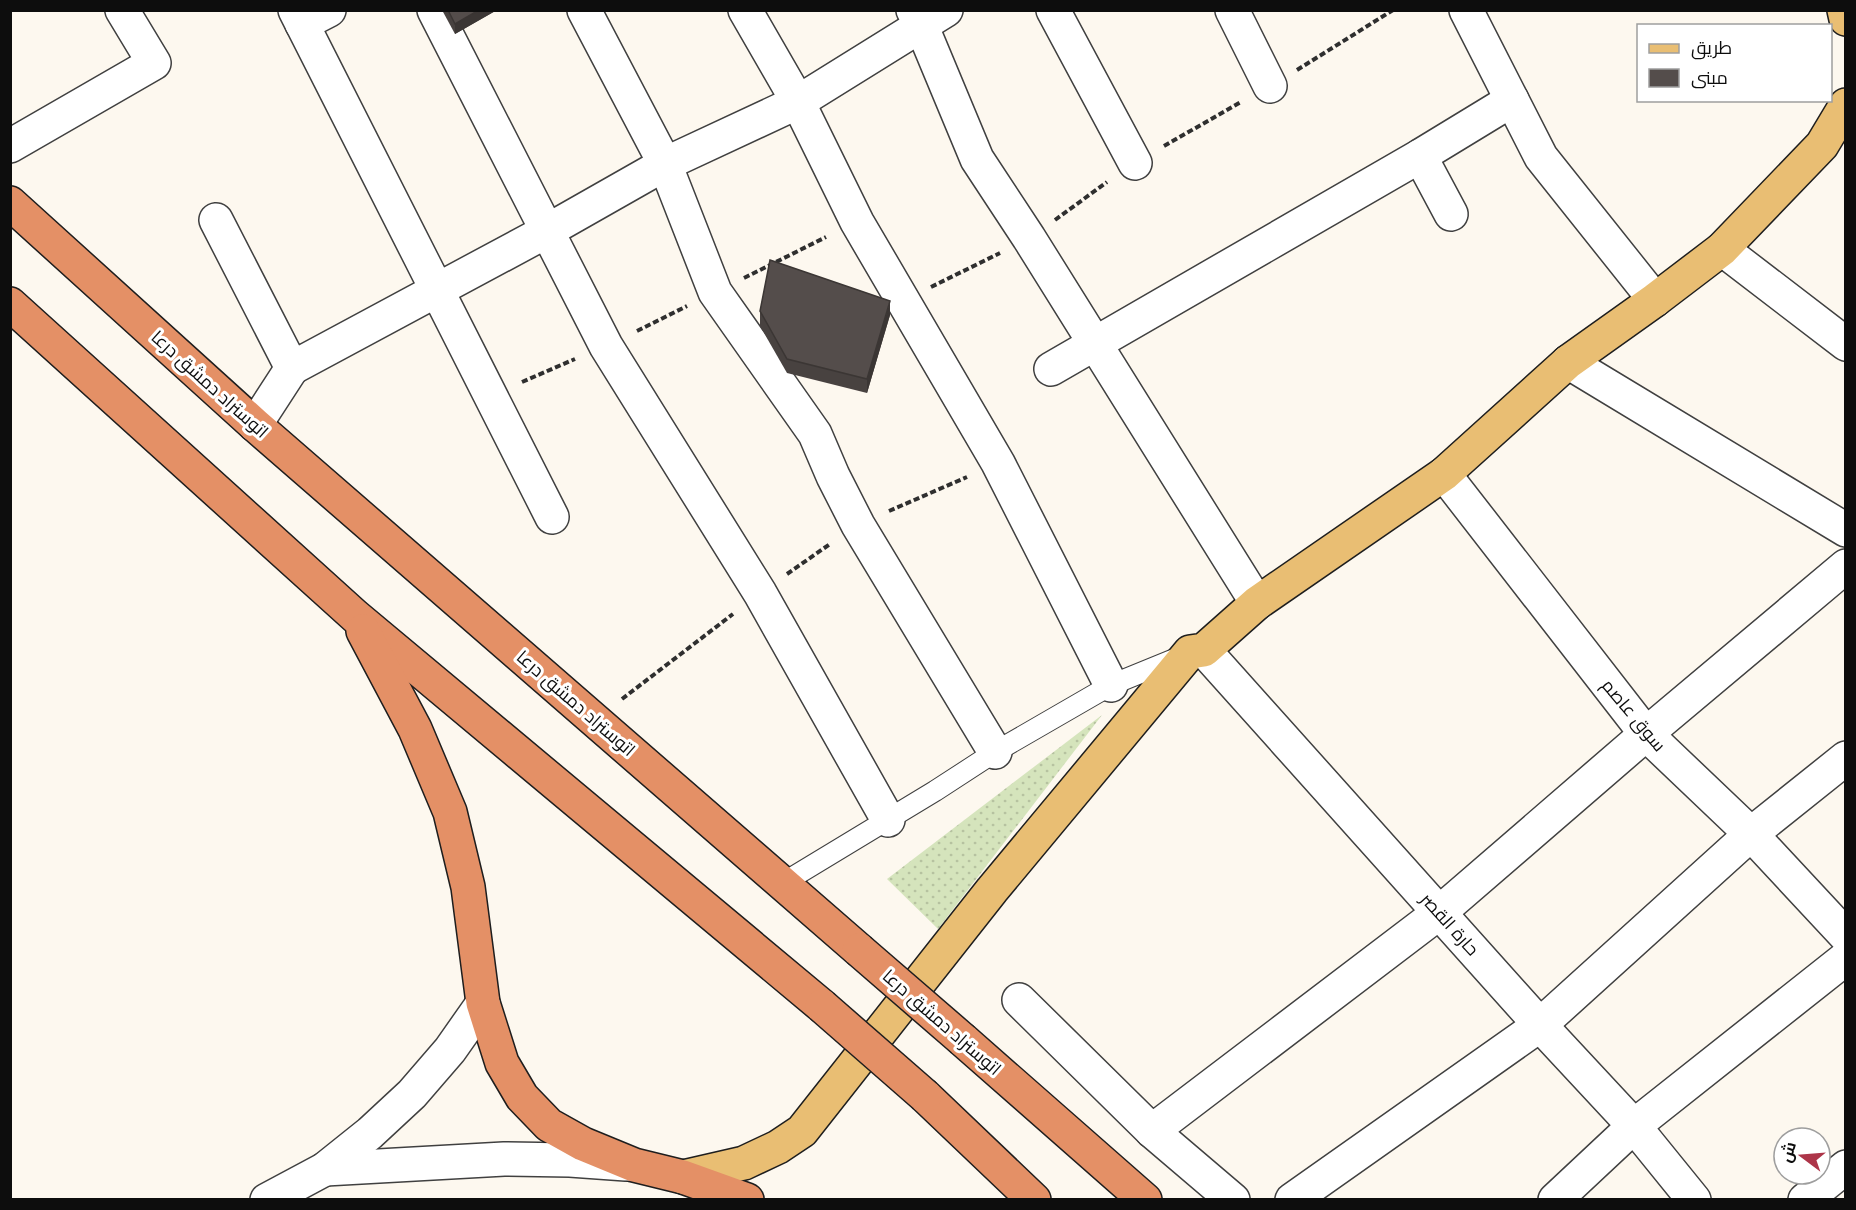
<svg xmlns="http://www.w3.org/2000/svg" width="1856" height="1210" font-family="Lora,Cairo,serif">
  <style>
    .grass { fill: url(#grass-dots) }
    .lines { fill: none; stroke-linecap: round; stroke-linejoin: round }
    .service-casing { stroke: #404040; stroke-width: 22 }
    .minor-casing { stroke: #404040; stroke-width: 36 }
    .tertiary-casing { stroke: #404040; stroke-width: 36 }
    .primary-casing { stroke: #1e1e1e; stroke-width: 36 }
    .motorway-casing { stroke: #1e1e1e; stroke-width: 36 }
    .path { stroke: #2f2f2f; stroke-width: 4; stroke-dasharray: 6 3; stroke-linecap: butt }
    .service { stroke: #fff; stroke-width: 20 }
    .minor { stroke: #fff; stroke-width: 33 }
    .tertiary { stroke: #fff; stroke-width: 33 }
    .primary { stroke: #e9be73; stroke-width: 33 }
    .motorway { stroke: #e49066; stroke-width: 33 }
    .motorway-bridge-casing { stroke: #1e1e1e; stroke-width: 36; stroke-linecap: butt }
    .motorway-bridge { stroke: #e49066; stroke-width: 33 }
    .wall { fill: #484240 }
    .shaded-wall { fill: #3b3634 }
    .building { fill: #544d4b; stroke: #3b3634; stroke-width: 1.5 }
    .labels { text-anchor: middle; dominant-baseline: central; stroke-width: 6; stroke-linejoin: round; paint-order: stroke }
    .street-label { font-size: 18px; fill: #0d0d0d; stroke: #fff }
  </style>
  <defs>
    <pattern id="grass-dots" width="8" height="8" patternUnits="userSpaceOnUse" patternTransform="scale(1.5)"><rect width="8" height="8" fill="#d5e4bc"/><path d="M2 2h.1M6 6h.1" fill="none" stroke="#b6c2a0" stroke-width="1.8" stroke-linecap="round"/></pattern>
  </defs>
  <rect width="100%" height="100%" fill="#fdf8ef"/>
  <!-- grass -->
  <path class="grass" d="M1102,715L938,929L887,879Z"/>
  <g class="lines">
    <defs>
      <path id="service" d="M783,883L935,791L995,752L1111,685L1182,656"/>
      <g id="minor">
        <path d="M295,10L552,517"/>
        <path d="M434,10L606,346L760,593L888,820"/>
        <path d="M584,10L665,164L715,292L815,434L833,476L858,525L995,752"/>
        <path d="M745,10L798,102L857,222L998,463L1111,685"/>
        <path d="M913,10L922,27L977,159L1029,238L1257,603"/>
        <path d="M1053,10L1135,163"/>
        <path d="M1232,10L1270,86"/>
        <path d="M1466,10L1541,157L1655,300"/>
        <path d="M302,24L329,10"/>
        <path d="M10,146L154,63L122,10"/>
        <path d="M1420,156L1451,214"/>
        <path d="M216,220L292,368L547,231L665,164L798,102L946,10"/>
        <path d="M1722,249L1846,344"/>
        <path d="M1568,362L1846,530"/>
        <path d="M1051,369L1420,156L1512,100"/>
        <path d="M255,425L292,368"/>
        <path d="M1444,474L1646,734L1751,834L1846,936"/>
        <path d="M1204,650L1540,1025L1634,1126L1694,1200"/>
        <path d="M1019,1000L1152,1131L1233,1200"/>
        <path d="M1152,1131L1440,912L1646,734L1846,566"/>
        <path d="M1292,1200L1540,1025L1751,834L1846,758"/>
        <path d="M1555,1200L1634,1126L1846,958"/>
        <path d="M1805,1200L1846,1167"/>
      </g>
      <g id="tertiary">
        <path d="M325,1169L504,1159L570,1160L626,1164"/>
        <path d="M267,1200L325,1169L370,1133L412,1094L450,1050L483,1003"/>
      </g>
      <g id="primary">
        <path d="M1844,10L1846,19"/>
        <path d="M683,1177L744,1163L778,1147L802,1131L992,890L1190,652L1204,650L1257,603L1444,474L1568,362L1655,300L1722,249L1822,145L1846,105"/>
      </g>
      <g id="motorway">
        <path d="M10,203L255,425L859,950"/>
        <path d="M10,304L355,616L822,1006"/>
        <path d="M363,631L415,729L450,812L468,887L483,1003L502,1063L522,1097L549,1125L583,1144L634,1165L683,1177L747,1200"/>
        <path d="M963,1040L1145,1200"/>
        <path d="M925,1096L1034,1200"/>
      </g>
    </defs>
    <!-- service casing -->
    <use href="#service" class="service-casing"/>
    <!-- minor casing -->
    <use href="#minor" class="minor-casing"/>
    <!-- tertiary casing -->
    <use href="#tertiary" class="tertiary-casing"/>
    <!-- primary casing -->
    <use href="#primary" class="primary-casing"/>
    <!-- motorway casing -->
    <use href="#motorway" class="motorway-casing"/>
    <!-- path -->
    <g class="path">
      <path d="M1297,70L1393,10"/>
      <path d="M1164,146L1241,102"/>
      <path d="M1055,220L1107,182"/>
      <path d="M744,278L826,237"/>
      <path d="M931,287L1000,253"/>
      <path d="M637,331L687,306"/>
      <path d="M522,382L575,359"/>
      <path d="M889,511L967,477"/>
      <path d="M787,574L830,544"/>
      <path d="M622,699L733,614"/>
    </g>
    <!-- service -->
    <use href="#service" class="service"/>
    <!-- minor -->
    <use href="#minor" class="minor"/>
    <!-- tertiary -->
    <use href="#tertiary" class="tertiary"/>
    <!-- primary -->
    <use href="#primary" class="primary"/>
    <!-- motorway -->
    <use href="#motorway" class="motorway"/>
    <defs>
      <g id="motorway-bridge">
        <path d="M859,950L963,1040"/>
        <path d="M822,1006L925,1096"/>
      </g>
    </defs>
    <!-- motorway-bridge casing -->
    <use href="#motorway-bridge" class="motorway-bridge-casing"/>
    <!-- motorway-bridge -->
    <use href="#motorway-bridge" class="motorway-bridge"/>
  </g>
  <!-- wall -->
  <g class="wall">
    <path d="M442,10H497L455,34Z"/>
    <path d="M760,311L890,315L867,393L787,373L760,326Z"/>
  </g>
  <!-- shaded-wall -->
  <g class="shaded-wall">
    <path d="M479,10H497L455,34V24Z"/>
    <path d="M890,301V315L867,393V379Z"/>
  </g>
  <!-- building -->
  <g class="building">
    <path d="M448,10H479L455,24Z"/>
    <path d="M770,260L890,301L867,379L787,359L760,311Z"/>
  </g>
  <g class="labels">
    <!-- street labels -->
    <g class="street-label">
      <text transform="translate(210 384) rotate(42)">اتوستراد دمشق درعا</text>
      <text transform="translate(576 703) rotate(41)">اتوستراد دمشق درعا</text>
      <text transform="translate(1634 715) rotate(50)">سوق عاصم</text>
      <text transform="translate(1450 924) rotate(48)">حارة القصر</text>
      <text transform="translate(942 1022) rotate(41)">اتوستراد دمشق درعا</text>
    </g>
  </g>
  <!-- border -->
  <rect width="1856" height="1210" fill="none" stroke="#0d0d0d" stroke-width="24"/>
  <!-- legend -->
  <rect x="1637" y="24" width="195" height="78" fill="#ffffff" stroke="#9e9e9e" stroke-width="1.5"/>
  <rect x="1649" y="44" width="30" height="9" fill="#e9be73" stroke="#9e9e9e" stroke-width="1.5"/>
  <text x="1691" y="54" font-size="18" fill="#0d0d0d">طريق</text>
  <rect x="1649" y="69" width="30" height="18" fill="#544d4b" stroke="#9e9e9e" stroke-width="1.5"/>
  <text x="1691" y="84" font-size="18" fill="#0d0d0d">مبنى</text>
  <!-- north arrow -->
  <g transform="translate(1802 1156) rotate(286)"><circle r="28" fill="#ffffff" stroke="#9e9e9e" stroke-width="1.5"/>
  <path d="M0-4.5L10 22L0 15L-10 22Z" fill="#ad3549"/>
  <text y="-9" font-size="16" font-weight="bold" text-anchor="middle" fill="#0d0d0d">ش</text>
  </g>
</svg>
